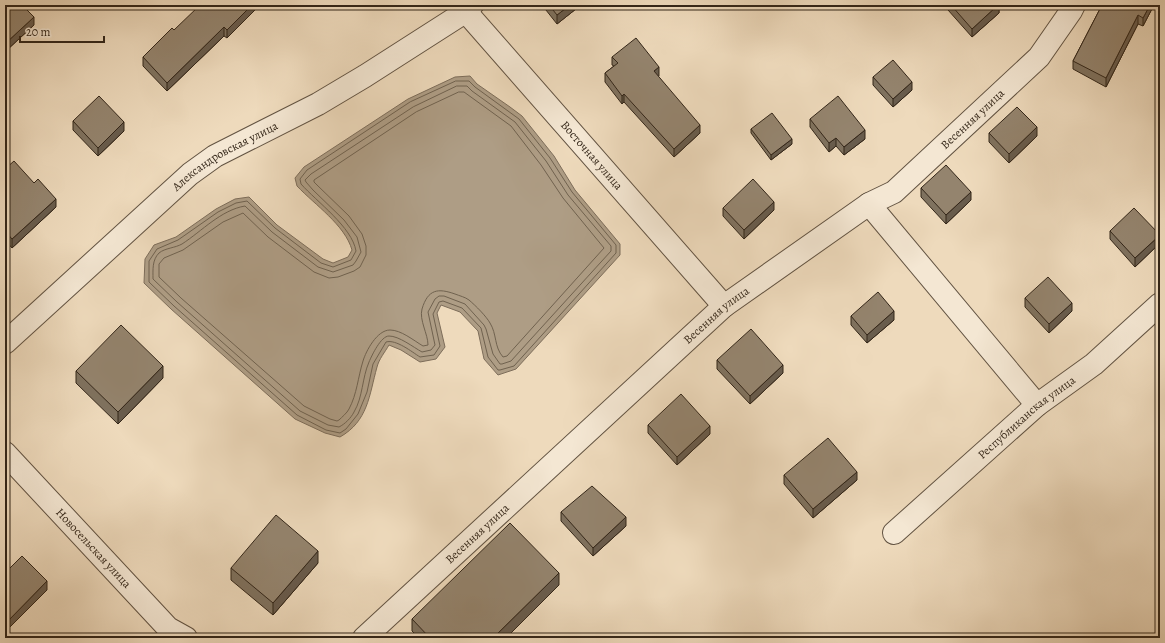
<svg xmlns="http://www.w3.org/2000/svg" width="1165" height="643" font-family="Alegreya,serif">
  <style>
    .water { fill: #ae9d85; stroke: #7d6d5a }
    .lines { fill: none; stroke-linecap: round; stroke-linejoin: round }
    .shore { stroke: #70624f; stroke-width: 1 }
    .minor-casing { stroke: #625342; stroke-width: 24 }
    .minor { stroke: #f4e7d3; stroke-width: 22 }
    .wall { fill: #7f725f; stroke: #332619 }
    .shaded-wall { fill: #685c4d; stroke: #332619 }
    .building { fill: #94846e; stroke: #332619 }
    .labels { text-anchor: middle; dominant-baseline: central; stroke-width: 3; stroke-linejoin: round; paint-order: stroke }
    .street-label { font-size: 12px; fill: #332619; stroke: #f4e7d3 }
  </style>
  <rect width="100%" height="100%" fill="#eedabc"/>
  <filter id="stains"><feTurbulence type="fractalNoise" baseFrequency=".005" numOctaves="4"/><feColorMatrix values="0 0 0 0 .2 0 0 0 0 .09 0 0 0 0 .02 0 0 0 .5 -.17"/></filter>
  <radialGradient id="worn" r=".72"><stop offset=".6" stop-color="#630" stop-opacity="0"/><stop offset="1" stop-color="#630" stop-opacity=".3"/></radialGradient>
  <!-- water -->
  <path class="water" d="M470,76L477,84L510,107L522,116L554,156L575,190L620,244V255L516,369L498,375L484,359L478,331L460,312L441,305L437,313L445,347L436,359L420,362L401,350L389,345C385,352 379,359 377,367C369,396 368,421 340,437L325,433L295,419L171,309L144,283L145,259L154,245L176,237L216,209L235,199L249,197L277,225L323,259L333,263L348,257L352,250C345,225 315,205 297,186L295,178L304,167L408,99L455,77Z"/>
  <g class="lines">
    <!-- shore -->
    <g class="shore">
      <path d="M456,81H469L475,87L519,119L550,158L572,192L616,245V253L514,366L500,370H498L488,357L481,328L462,308L443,301L439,302L433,314L440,346L434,355L420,357C412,352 396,339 386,342L373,364L367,392L358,414L346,429L340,433L326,430L297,415L174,306L149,282V261L157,249L178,240L218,212L236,203L247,201L275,228L321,263L333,267L351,260L356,251C352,227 317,202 301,184L300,179L307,170L410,102Z"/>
      <path d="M457,86H467L472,91L515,122L546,161L568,195L611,246V251L511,361L502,364H500L493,354L486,329L484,325L465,304L444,296H439L435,299L428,312L435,345L431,350L422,352C413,347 399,336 389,336C381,336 372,355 369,362C362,378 363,397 354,412C351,418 345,424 339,427L328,425L300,411L177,302L153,279C153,270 152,260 159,253C165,248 175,248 182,244C202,231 221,210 245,206L272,232L318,267L333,272L353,265L356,261L361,252L357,237L344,220L313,190L306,182L305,180L311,174L413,107Z"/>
      <path d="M459,92H464L511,126L541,165L563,198L604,248L507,356L503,357C494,347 497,334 490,323C486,316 476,306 469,300C465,297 460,296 455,294C438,288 428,289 422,309C419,320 428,334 428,345L423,346C413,340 401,330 390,330C377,330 366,351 363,361C358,377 357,394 349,409C347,413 342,417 339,420L337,421L330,419L304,406L181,298L159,277V264L164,258L183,250L223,222L243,213L268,237L314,272L329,278L338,277L354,271L360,267L366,255V246L362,234L349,216L317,185L314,182V180L416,112Z"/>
    </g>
    <defs>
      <g id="minor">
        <path id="s1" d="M460,5L724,306"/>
        <path d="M869,204L1037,405"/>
        <path id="s2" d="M5,343L190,174L215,156L318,104L365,76L465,12L472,5"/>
        <path id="s3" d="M5,453L168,628L186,638"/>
        <path id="s4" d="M894,533L1037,405L1094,364L1160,304"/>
        <path id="s5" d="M364,638L724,306L869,204L894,192L1039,57L1071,11L1074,5"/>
      </g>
    </defs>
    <!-- minor casing -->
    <use href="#minor" class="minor-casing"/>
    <!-- minor -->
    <use href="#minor" class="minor"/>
  </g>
  <!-- wall -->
  <g class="wall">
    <path d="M5,5L34,25L7,50L5,48Z"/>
    <path d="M256,5V9L227,38L224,36L167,91L143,66V57L174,30Z"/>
    <path d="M542,5H581L557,24Z"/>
    <path d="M948,5H999V13L972,37L948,10Z"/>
    <path d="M1102,5H1154L1143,26L1138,24L1106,87L1073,69V61Z"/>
    <path d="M612,57L659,76H658L700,133L674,157L624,102L622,104L605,82V73L614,66L612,65Z"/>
    <path d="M873,77L912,90L893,107L873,85Z"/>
    <path d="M810,119L865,139L844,155L836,146L829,152L810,127Z"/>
    <path d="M73,121L124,131L98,156L73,130Z"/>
    <path d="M751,129L792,144L771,160L751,133Z"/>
    <path d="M989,133L1037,136L1009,163L989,142Z"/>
    <path d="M5,169L56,207L12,248L5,240Z"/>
    <path d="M921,188L971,200L946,224L921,197Z"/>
    <path d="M723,208L774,210L744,239L723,216Z"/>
    <path d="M1110,231L1160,243L1135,267L1110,239Z"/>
    <path d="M1025,298L1072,311L1049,333L1025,307Z"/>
    <path d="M851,316L894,320L867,343L851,325Z"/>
    <path d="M717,360L783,373L750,404L717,369Z"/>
    <path d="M76,371L163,378L118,424L76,383Z"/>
    <path d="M648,425L710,434L677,465L648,433Z"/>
    <path d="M784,475L857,480L813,518L784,484Z"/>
    <path d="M561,512L626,526L593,556L561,521Z"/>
    <path d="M318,563L273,615L231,580V568Z"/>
    <path d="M5,573L47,590L6,631L5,630Z"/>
    <path d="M559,585L506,638H419L412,631V619Z"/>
  </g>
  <!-- shaded-wall -->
  <g class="shaded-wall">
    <path d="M252,5H256V9L227,38V30Z"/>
    <path d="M570,5H581L557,24V15Z"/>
    <path d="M998,5H999V13L972,37V29Z"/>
    <path d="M1150,5H1154L1143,26V18Z"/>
    <path d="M1138,15V24L1106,87V78Z"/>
    <path d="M34,17V25L7,50V42Z"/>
    <path d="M224,27V36L167,91V83Z"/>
    <path d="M659,67V76L654,80V71Z"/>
    <path d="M912,82V90L893,107V99Z"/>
    <path d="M624,94V102L622,104V96Z"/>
    <path d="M124,122V131L98,156V148Z"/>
    <path d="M700,125V133L674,157V149Z"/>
    <path d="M1037,127V136L1009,163V154Z"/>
    <path d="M865,130V139L844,155V147Z"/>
    <path d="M836,138V146L829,152V143Z"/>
    <path d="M792,139V144L771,160V155Z"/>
    <path d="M971,192V200L946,224V215Z"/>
    <path d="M56,199V207L12,248V239Z"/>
    <path d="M774,202V210L744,239V230Z"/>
    <path d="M1160,235V243L1135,267V258Z"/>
    <path d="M1072,303V311L1049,333V324Z"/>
    <path d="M894,311V320L867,343V335Z"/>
    <path d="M783,365V373L750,404V396Z"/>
    <path d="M163,366V378L118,424V412Z"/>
    <path d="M710,426V434L677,465V457Z"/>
    <path d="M857,472V480L813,518V509Z"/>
    <path d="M626,517V526L593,556V548Z"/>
    <path d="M318,551V563L273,615V603Z"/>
    <path d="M559,573V585L506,638H493Z"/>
    <path d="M47,581V590L6,631V623Z"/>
  </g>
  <!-- building -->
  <g class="building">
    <path d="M5,5H22L34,17L7,42L5,39Z"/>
    <path d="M200,5H252L227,30L224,27L167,83L143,57L172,28L174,30Z"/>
    <path d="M549,5H570L557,15Z"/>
    <path d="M951,5H998L972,29Z"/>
    <path d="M1102,5H1150L1143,18L1138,15L1106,78L1073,61Z"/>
    <path d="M636,38L659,67L654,71L700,125L674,149L624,94L622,96L605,73L618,63L612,57Z"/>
    <path d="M893,60L912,82L893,99L873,77Z"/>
    <path d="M99,96L124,122L98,148L73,121Z"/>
    <path d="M838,96L865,130L844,147L836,138L829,143L810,119Z"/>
    <path d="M1017,107L1037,127L1009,154L989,133Z"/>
    <path d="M772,113L792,139L771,155L751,129Z"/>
    <path d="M14,161L34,183L38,179L56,199L12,239L5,231V169Z"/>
    <path d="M946,165L971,192L946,215L921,188Z"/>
    <path d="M753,179L774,202L744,230L723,208Z"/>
    <path d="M1134,208L1160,235L1135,258L1110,231Z"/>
    <path d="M1048,277L1072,303L1049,324L1025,298Z"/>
    <path d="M878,292L894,311L867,335L851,316Z"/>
    <path d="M121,325L163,366L118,412L76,371Z"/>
    <path d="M751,329L783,365L750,396L717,360Z"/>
    <path d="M681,394L710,426L677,457L648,425Z"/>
    <path d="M828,438L857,472L813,509L784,475Z"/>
    <path d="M592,486L626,517L593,548L561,512Z"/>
    <path d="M276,515L318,551L273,603L231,568Z"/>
    <path d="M510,523L559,573L493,638H430L412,619Z"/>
    <path d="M22,556L47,581L6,623L5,622V573Z"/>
  </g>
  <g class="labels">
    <!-- street labels -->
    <g class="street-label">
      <text stroke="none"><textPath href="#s5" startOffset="802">Весенняя улица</textPath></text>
      <text stroke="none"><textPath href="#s1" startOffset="200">Восточная улица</textPath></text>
      <text stroke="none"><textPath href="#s2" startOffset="290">Александровская улица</textPath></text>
      <text stroke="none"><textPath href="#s5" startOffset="478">Весенняя улица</textPath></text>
      <text stroke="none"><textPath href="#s4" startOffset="176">Республиканская улица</textPath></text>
      <text stroke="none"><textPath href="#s5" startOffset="154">Весенняя улица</textPath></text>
      <text stroke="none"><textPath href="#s3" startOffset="130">Новосельская улица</textPath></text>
    </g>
  </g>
  <!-- margin -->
  <rect width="1165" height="643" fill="none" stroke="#eedabc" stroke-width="20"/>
  <rect x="6" y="6" width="1153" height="631" fill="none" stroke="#332619" stroke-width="2"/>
  <rect x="10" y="10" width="1145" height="623" fill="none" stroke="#332619"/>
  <!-- scale -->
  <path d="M20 36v6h84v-6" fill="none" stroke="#332619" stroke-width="2"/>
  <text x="26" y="36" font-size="12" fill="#332619" stroke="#f4e7d3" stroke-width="3" paint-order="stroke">20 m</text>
  <rect width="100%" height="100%" filter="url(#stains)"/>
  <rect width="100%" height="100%" fill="url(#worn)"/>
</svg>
